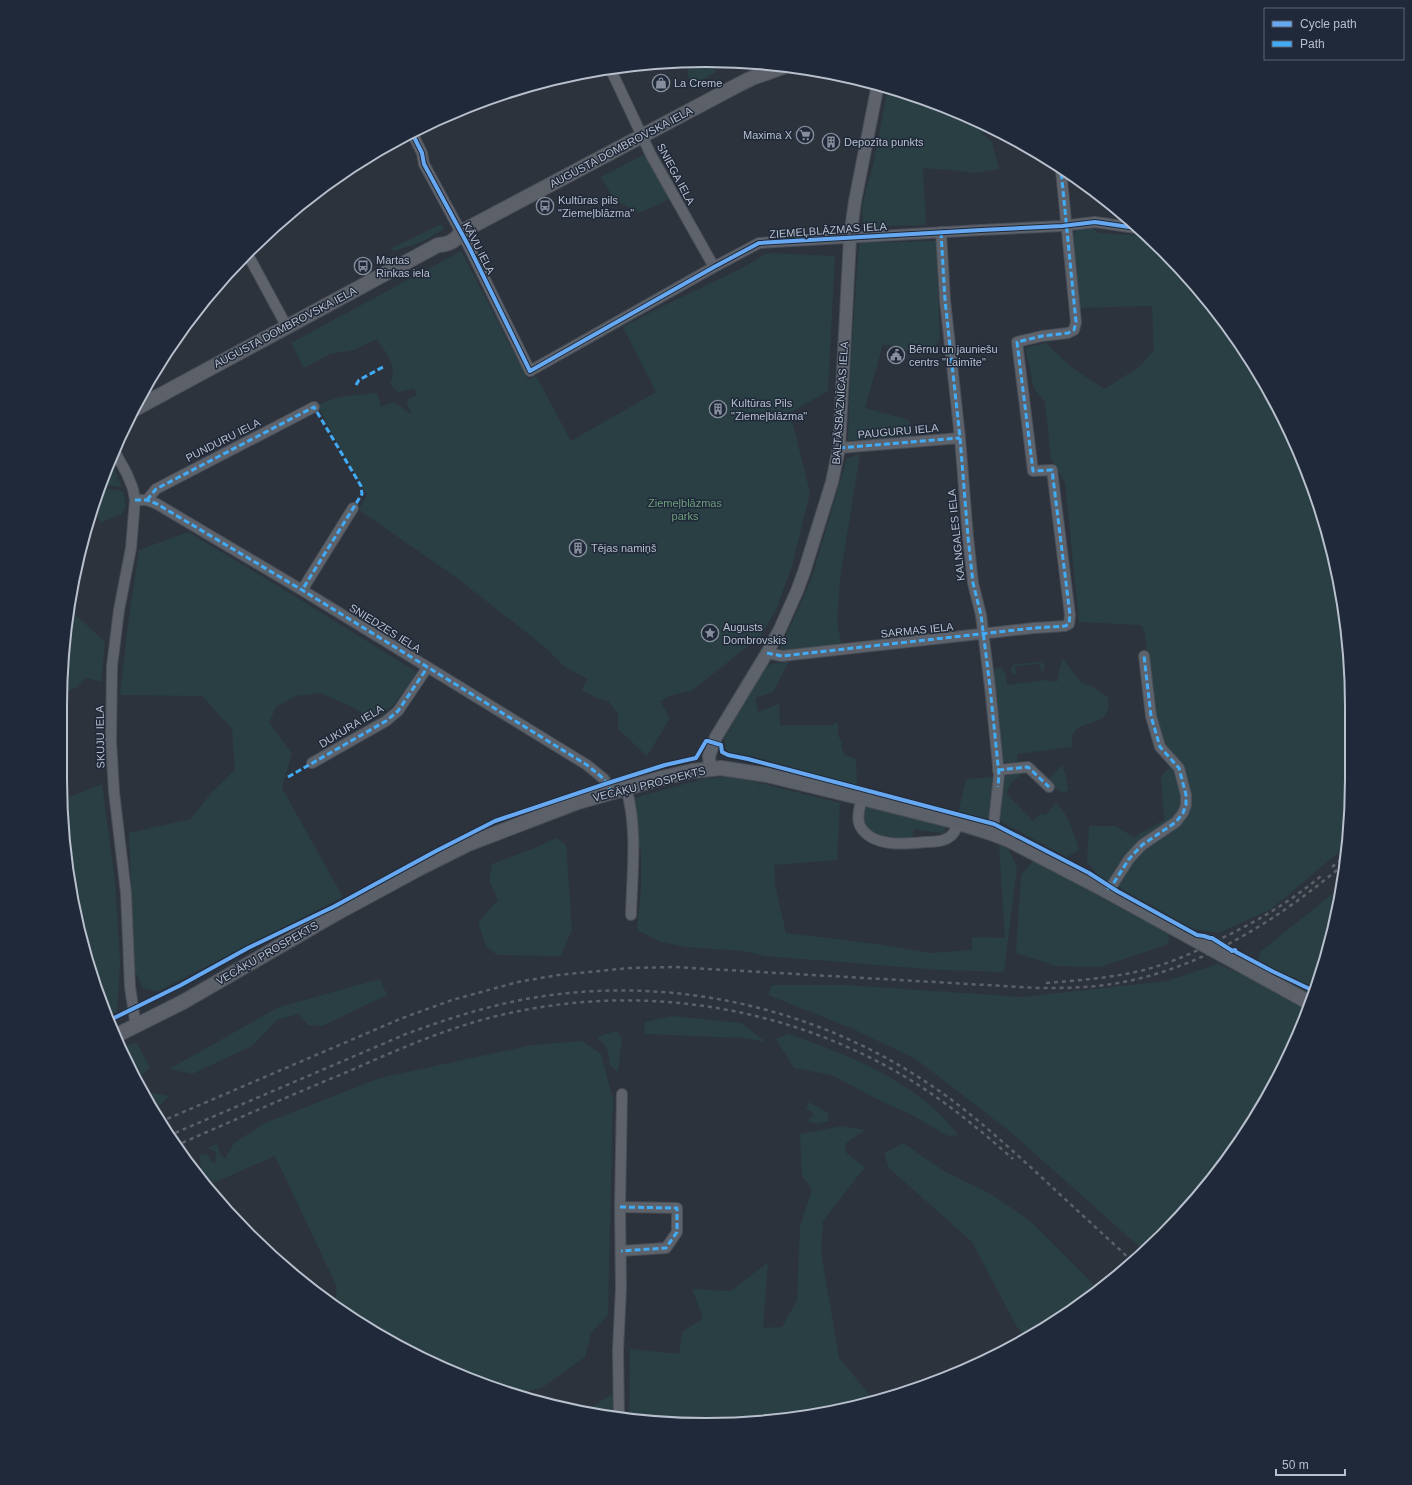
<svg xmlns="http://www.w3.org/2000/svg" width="1412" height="1485" font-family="Arial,sans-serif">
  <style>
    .green { fill: #293f44 }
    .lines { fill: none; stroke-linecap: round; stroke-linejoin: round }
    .minor-casing { stroke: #4a4e56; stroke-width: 12 }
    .tertiary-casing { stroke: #4a4e56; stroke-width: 14 }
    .secondary-casing { stroke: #4a4e56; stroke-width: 16 }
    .minor { stroke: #5d626b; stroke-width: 10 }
    .tertiary { stroke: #5d626b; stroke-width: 12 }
    .secondary { stroke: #5c6169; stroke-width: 14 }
    .rail { stroke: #5c6168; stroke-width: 2.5; stroke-dasharray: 4 4; stroke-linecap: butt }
    .quiet { stroke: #42abf6; stroke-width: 3; stroke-dasharray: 6 3; stroke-linecap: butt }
    .cycleway-casing { stroke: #1f2939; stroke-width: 6 }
    .cycleway { stroke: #66a8f1; stroke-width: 4 }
    .labels { text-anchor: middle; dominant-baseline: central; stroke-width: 3; stroke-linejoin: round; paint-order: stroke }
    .poi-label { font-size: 11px; fill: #b8bfcd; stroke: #1f2939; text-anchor: start }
    .street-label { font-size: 11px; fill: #b8bfcd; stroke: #1f2939 }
    .park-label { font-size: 11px; fill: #6e9f7b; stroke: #1f2939 }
    .rim { fill: none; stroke: #b8bfcd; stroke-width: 2 }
  </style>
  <rect width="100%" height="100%" fill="#2d333d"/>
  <!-- green -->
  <g class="green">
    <path d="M686,63H712L716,72L691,87Z"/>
    <path d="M888,87L992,127L982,134L992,142L999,169L974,173L952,170L923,168L926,225L863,227L862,206L874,161Z"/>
    <path d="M645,154L670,199L639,213L614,199L601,177Z"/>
    <path d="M441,224L444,229L422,242L393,251L392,248Z"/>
    <path d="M1077,229H1094L1098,233L1145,236L1149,240L1157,255L1190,286L1194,283L1266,383L1318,499L1346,622L1352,779L1345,847L1271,909L1219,933L1193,929L1099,876L1087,862L1089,826H1115L1134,837L1164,820L1161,776L1175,762L1161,739L1154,717L1145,634L1141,625L1079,622L1065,483L1051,459L1045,402L1034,389L1025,348L1046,343L1071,367L1104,389L1139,367L1154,350L1152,306L1078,308L1072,235Z"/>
    <path d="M936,241L940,339L930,353L909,351L883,344L865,408L909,420L912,438L848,440L850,370L859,243Z"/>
    <path d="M461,251L528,380L536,376L571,441L656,392L623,327L659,308L740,269L767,253L835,256L828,391L790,413L810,493L792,566L776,610L760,637L691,691L672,695L660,701L670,718L647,756L618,729V714L609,702L599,699L582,690L587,679L565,667L546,648L457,578L359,510L367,495L326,423L318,405L339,397L377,393L381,407L394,402L411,414L407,403L409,398L417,395L414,389L398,392L390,384C398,365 387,355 377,339L354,350L330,354L304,368L291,343Z"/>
    <path d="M860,454L840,579L837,622L842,647L779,651L811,580L847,458Z"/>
    <path d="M111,462L122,487H121L102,485Z"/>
    <path d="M101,488L123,491L126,506L122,514L100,523L96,508L94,506Z"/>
    <path d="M188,532L283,589L417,672L393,706L371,720L354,708L321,693L296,696L276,707L269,723L292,753L282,788L343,897L158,991L143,988L135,971L129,833L191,819L211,793L235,770L232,729L202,696L120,695L128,624L139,550Z"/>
    <path d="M70,610L105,642L101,682L86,678L76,688L61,693V664Z"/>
    <path d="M1062,658L1082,683L1090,685L1108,697C1113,737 1068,710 1072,747L1017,754L1018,766H1012L1011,763L1004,762L1001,757L993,670L998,667C1006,669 1006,677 1007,685L1045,680L1057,682Z"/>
    <path d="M789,661L773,692L755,698L758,712L779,704L780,725H831L838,722V736L842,741L841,747L845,755L856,759L857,786L755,757L729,752L725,748L724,739L762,671L771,664Z"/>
    <path d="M1040,662L1044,664V670L1041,672L1040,664L1015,666L1016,674H1013C1009,669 1011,666 1016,664Z"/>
    <path d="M1062,765C1065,773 1068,782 1068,790L1062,793L1047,781Z"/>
    <path d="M1023,773L1012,782L1006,793L1033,821L1040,814L1045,815L1056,803C1069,815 1074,833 1079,850L1067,857L1000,821L1004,776Z"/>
    <path d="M734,777L759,783L760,789V783L840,803L837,860L774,865L775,884L786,933L877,944L930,953L972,950V937L1005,938L999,846L1005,842L1017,867L1004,972L940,970L765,956L742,951L687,947L661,942L637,930L641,891V849L638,848L634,798L706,778Z"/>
    <path d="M993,777L988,819L958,813L966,779Z"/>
    <path d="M102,784L115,881L120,962L117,1012L106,1016L72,905L62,800Z"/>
    <path d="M864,806L945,827V834L914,829L912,839C886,839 879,842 861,820Z"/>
    <path d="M556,838L566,845L572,930L561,956L497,955L486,946L478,922L498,900L489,880L492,864L535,848Z"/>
    <path d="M1035,859L1168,930L1169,941L1166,945L1100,967L1056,966L1016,953L1021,875Z"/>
    <path d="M1341,887L1340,905L1303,1026L1243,1138L1192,1205L1145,1252L1013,1134L916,1059L853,1029L768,995L772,985H846L1022,997L1167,981L1218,964L1254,980L1260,952Z"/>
    <path d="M380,979L387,995L322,1026L308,1025L298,1014L277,1020L252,1046L192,1074L169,1069L279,1007Z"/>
    <path d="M672,1016L741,1023L766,1042L744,1038L644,1034L645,1022Z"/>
    <path d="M616,1031L622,1037L618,1072L610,1066L607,1048L597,1037Z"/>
    <path d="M788,1034C850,1055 918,1082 958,1135L948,1136L914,1116L877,1099L832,1075L794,1068L776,1039Z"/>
    <path d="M582,1041L601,1054L613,1099L608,1315L591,1333L585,1357L543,1387L516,1395L499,1391L383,1339L335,1304L337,1287L275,1156L206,1186L198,1176L201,1174L200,1154L208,1155L211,1161L215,1164L216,1152L208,1148L217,1144L221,1155L225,1159L234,1143L265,1123L380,1078L532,1045Z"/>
    <path d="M135,1043L138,1045L150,1068L137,1079L121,1047Z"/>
    <path d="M143,1089L146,1092L169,1096L157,1108L151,1105Z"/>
    <path d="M809,1102L828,1113L829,1121L818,1124L807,1121L814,1114L806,1108Z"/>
    <path d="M842,1126L865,1130L846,1143L845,1152L865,1167L823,1221L821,1252L839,1358L874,1400L790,1419L706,1425L629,1420L630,1349L679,1354L682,1332L703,1318L692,1289L731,1291L768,1262L763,1328L782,1327L797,1300L800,1227L812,1189L802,1176L800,1134Z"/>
    <path d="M903,1143L944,1171L991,1194L1029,1220L1098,1289L1027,1340L1017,1327L972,1242L889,1168L884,1153Z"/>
    <path d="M616,1391L615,1418L586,1411Z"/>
  </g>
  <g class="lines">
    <defs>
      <g id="minor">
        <path d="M610,68L651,155L714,267"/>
        <path d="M412,133L422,153L424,164L469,247L530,371L714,267L759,243L981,230L1062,226L1095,222L1136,228"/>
        <path d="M941,232L945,300L960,438L968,537L973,583L981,615L990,687L999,775L994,821L991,833"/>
        <path d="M248,255L287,327"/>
        <path d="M839,448L960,438"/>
        <path d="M115,452L127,474L133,489L135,500L131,548L119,610L112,666L111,740L114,792L126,893L130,987L136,1027"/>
        <path d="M135,500H147L157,504L302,590L587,765L604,779L612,792"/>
        <path d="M147,500L156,489L314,407"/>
        <path d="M302,590L353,508"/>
        <path d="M767,653L782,656L1034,628L1065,626L1069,624L1070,615L1052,470L1033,471L1017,342L1042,336L1068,333L1074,330L1076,322L1061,170"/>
        <path d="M312,763L386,721L398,711L427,668"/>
        <path d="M998,770L1028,767L1049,787"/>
        <path d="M626,788C638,828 632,874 631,915"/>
        <path d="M862,798C860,806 856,818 860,826C872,848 907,844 926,842C933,842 942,842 948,838C954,835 956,829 958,824"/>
        <path d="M1105,890L1113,884L1129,859L1142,845L1176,822L1183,813L1186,805V795L1179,768L1160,747L1151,716L1144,656"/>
        <path d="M620,1207L677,1208V1232L666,1248L621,1251"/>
        <path d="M619,1419L618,1350L621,1288L620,1207L622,1094"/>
      </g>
      <path id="tertiary" d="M710,768L709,756L716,737L767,653L780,629L797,591L804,572L832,482L839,448L850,238L855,201L878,84"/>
      <g id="secondary">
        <path d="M133,410L438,245C447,245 456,241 461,232L738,85L752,78L783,67"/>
        <path d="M115,1036L183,1002L335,914L420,868L468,844L578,802L662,778L692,771L721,768L767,775L862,798L953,821L991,833L1009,840L1105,890L1310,1003"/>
      </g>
    </defs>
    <!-- minor casing -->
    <use href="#minor" class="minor-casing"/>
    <!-- tertiary casing -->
    <use href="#tertiary" class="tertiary-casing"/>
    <!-- secondary casing -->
    <use href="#secondary" class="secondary-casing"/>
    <!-- minor -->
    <use href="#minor" class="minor"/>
    <!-- tertiary -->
    <use href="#tertiary" class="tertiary"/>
    <!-- secondary -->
    <use href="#secondary" class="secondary"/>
    <!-- rail -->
    <g class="rail">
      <path d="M1332,867L1344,857"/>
      <path d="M1046,983C1084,980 1125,977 1161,965C1182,958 1201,949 1220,939C1256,922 1290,902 1321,876"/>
      <path d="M160,1122L400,1019L452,1000L518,982L558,975L630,968L674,967L1038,988C1061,988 1083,988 1105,985C1195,973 1275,922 1343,865"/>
      <path d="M168,1136L406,1034C444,1020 481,1008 521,1000C659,973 809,1004 926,1082C966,1108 1002,1141 1037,1173C1069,1203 1102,1233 1134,1263"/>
      <path d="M175,1146C232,1121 289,1096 347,1072C390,1053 433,1034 478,1021C618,981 771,1000 897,1072C939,1096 977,1127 1013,1159"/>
    </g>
    <!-- quiet -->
    <g class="quiet">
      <path d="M941,232L945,300L960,438L968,537L973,583L981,615L990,687L999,775L998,787"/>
      <path d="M356,385L359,380L383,367"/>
      <path d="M839,448L960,438"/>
      <path d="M135,500H147L157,504L302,590L587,765L604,779L612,792"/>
      <path d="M147,500L156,489L314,407L361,486L362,494L302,590"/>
      <path d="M767,653L782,656L1034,628L1065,626L1069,624L1070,615L1052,470L1033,471L1017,342L1042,336L1068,333L1074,330L1076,322L1061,170"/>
      <path d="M998,770L1028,767L1049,787"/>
      <path d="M288,777L386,721L398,711L427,668"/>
      <path d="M1107,889L1113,884L1129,859L1142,845L1176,822L1183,813L1186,805V795L1179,768L1160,747L1151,716L1144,656"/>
      <path d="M620,1207L677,1208V1232L666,1248L621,1251"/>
    </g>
    <defs>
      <g id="cycleway">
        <path d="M412,133L422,153L424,164L469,247L530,371L714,267L759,243L981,230L1062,226L1095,222L1136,228"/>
        <path d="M108,1021L181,985L248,948L335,906L436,851L495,821L608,783L665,765L696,758L706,741H708L721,745L722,752L728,755L748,759L994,824L1089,873L1117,891L1197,935L1204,936L1210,938H1212L1231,950L1232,951L1235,950L1236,952L1274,972L1314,991"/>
      </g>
    </defs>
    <!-- cycleway casing -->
    <use href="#cycleway" class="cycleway-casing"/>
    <!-- cycleway -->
    <use href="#cycleway" class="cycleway"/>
  </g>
  <!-- icons -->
  <defs>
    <symbol id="shop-ring" viewBox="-11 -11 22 22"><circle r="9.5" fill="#1f2939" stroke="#878e9b" stroke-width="1.5"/><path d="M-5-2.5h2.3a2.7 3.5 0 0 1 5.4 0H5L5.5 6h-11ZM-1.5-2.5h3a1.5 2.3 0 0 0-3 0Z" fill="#878e9b"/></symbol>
    <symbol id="supermarket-ring" viewBox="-11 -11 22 22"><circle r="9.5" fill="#1f2939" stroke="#878e9b" stroke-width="1.5"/><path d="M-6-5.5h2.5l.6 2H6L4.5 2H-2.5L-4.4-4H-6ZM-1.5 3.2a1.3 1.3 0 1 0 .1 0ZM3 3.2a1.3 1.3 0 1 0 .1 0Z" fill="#878e9b"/></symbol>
    <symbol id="building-ring" viewBox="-11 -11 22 22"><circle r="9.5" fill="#1f2939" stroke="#878e9b" stroke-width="1.5"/><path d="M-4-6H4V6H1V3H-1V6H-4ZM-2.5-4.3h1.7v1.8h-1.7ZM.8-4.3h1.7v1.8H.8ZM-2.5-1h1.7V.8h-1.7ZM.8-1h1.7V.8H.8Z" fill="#878e9b"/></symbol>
    <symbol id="bus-ring" viewBox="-11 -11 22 22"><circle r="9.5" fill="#1f2939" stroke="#878e9b" stroke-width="1.5"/><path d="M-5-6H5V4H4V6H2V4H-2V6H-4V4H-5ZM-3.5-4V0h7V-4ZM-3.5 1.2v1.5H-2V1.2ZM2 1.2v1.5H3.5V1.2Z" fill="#878e9b"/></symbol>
    <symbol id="civic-ring" viewBox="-11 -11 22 22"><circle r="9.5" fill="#1f2939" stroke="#878e9b" stroke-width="1.5"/><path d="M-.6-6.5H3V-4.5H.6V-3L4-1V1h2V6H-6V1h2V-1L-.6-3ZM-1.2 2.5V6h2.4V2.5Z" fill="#878e9b"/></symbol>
    <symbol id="sight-ring" viewBox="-11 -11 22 22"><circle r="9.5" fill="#1f2939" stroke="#878e9b" stroke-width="1.5"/><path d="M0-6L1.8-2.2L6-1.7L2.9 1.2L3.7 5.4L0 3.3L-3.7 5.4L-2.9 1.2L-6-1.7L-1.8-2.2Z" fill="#878e9b"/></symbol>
  </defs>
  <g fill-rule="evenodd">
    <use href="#shop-ring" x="651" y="73" width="20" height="20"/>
    <use href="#supermarket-ring" x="795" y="125" width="20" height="20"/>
    <use href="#building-ring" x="821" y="132" width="20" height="20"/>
    <use href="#bus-ring" x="535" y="196" width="20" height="20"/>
    <use href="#bus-ring" x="353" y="256" width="20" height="20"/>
    <use href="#civic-ring" x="886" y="345" width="20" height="20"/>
    <use href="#building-ring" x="708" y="399" width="20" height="20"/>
    <use href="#building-ring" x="568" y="538" width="20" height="20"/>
    <use href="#sight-ring" x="700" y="623" width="20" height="20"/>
  </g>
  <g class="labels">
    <!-- poi labels -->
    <g class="poi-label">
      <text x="674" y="83">La Creme</text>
      <text x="792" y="135" text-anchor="end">Maxima X</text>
      <text x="844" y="142">Depozīta punkts</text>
      <text x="558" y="200">Kultūras pils<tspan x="558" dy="13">"Ziemeļblāzma"</tspan></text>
      <text x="376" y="260">Martas<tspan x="376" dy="13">Rinkas iela</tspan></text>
      <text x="909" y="349">Bērnu un jauniešu<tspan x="909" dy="13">centrs "Laimīte"</tspan></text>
      <text x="731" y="403">Kultūras Pils<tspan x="731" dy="13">"Ziemeļblāzma"</tspan></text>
      <text x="591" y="548">Tējas namiņš</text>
      <text x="723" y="627">Augusts<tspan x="723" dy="13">Dombrovskis</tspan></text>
    </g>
    <!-- street labels -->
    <g class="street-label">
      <text transform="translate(621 147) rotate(-28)">AUGUSTA DOMBROVSKA IELA</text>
      <text transform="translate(676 174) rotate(62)">SNIEGA IELA</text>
      <text transform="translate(828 230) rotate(-4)">ZIEMEĻBLĀZMAS IELA</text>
      <text transform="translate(479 248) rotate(63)">KĀVU IELA</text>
      <text transform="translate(285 327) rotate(-28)">AUGUSTA DOMBROVSKA IELA</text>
      <text transform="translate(840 403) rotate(-86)">BALTĀSBAZNĪCAS IELA</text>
      <text transform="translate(898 431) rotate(-5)">PAUGURU IELA</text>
      <text transform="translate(223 440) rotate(-27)">PUNDURU IELA</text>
      <text transform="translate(956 535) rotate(-96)">KALNGALES IELA</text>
      <text transform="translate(385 628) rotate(32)">SNIEDZES IELA</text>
      <text transform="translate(917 630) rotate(-6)">SARMAS IELA</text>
      <text transform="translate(351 726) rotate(-31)">DUKURA IELA</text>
      <text transform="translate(100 737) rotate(-91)">SKUJU IELA</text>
      <text transform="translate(649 784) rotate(-14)">VECĀĶU PROSPEKTS</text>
      <text transform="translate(267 953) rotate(-30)">VECĀĶU PROSPEKTS</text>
    </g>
    <!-- park labels -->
    <g class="park-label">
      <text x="685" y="503">Ziemeļblāzmas<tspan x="685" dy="13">parks</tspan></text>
    </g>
  </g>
  <!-- crop -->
  <path d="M0 0H1412V1485H0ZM706 67H706A639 639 0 0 1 1345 706V779A639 639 0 0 1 706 1418H706A639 639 0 0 1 67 779V706A639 639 0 0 1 706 67Z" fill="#1f2939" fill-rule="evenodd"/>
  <path class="rim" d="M706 67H706A639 639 0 0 1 1345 706V779A639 639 0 0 1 706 1418H706A639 639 0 0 1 67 779V706A639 639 0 0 1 706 67Z"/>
  <!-- legend -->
  <rect x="1264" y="8" width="140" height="52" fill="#1f2939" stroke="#5c6574"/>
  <rect x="1272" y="21" width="20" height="6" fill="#66a8f1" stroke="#5c6574"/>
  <text x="1300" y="28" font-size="12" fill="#b8bfcd">Cycle path</text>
  <rect x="1272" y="41" width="20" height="6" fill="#42abf6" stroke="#5c6574"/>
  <text x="1300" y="48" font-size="12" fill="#b8bfcd">Path</text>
  <!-- scale -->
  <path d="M1276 1469v6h69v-6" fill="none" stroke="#b8bfcd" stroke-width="2"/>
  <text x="1282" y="1469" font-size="12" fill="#b8bfcd" stroke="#1f2939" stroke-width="3" paint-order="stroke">50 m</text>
</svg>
